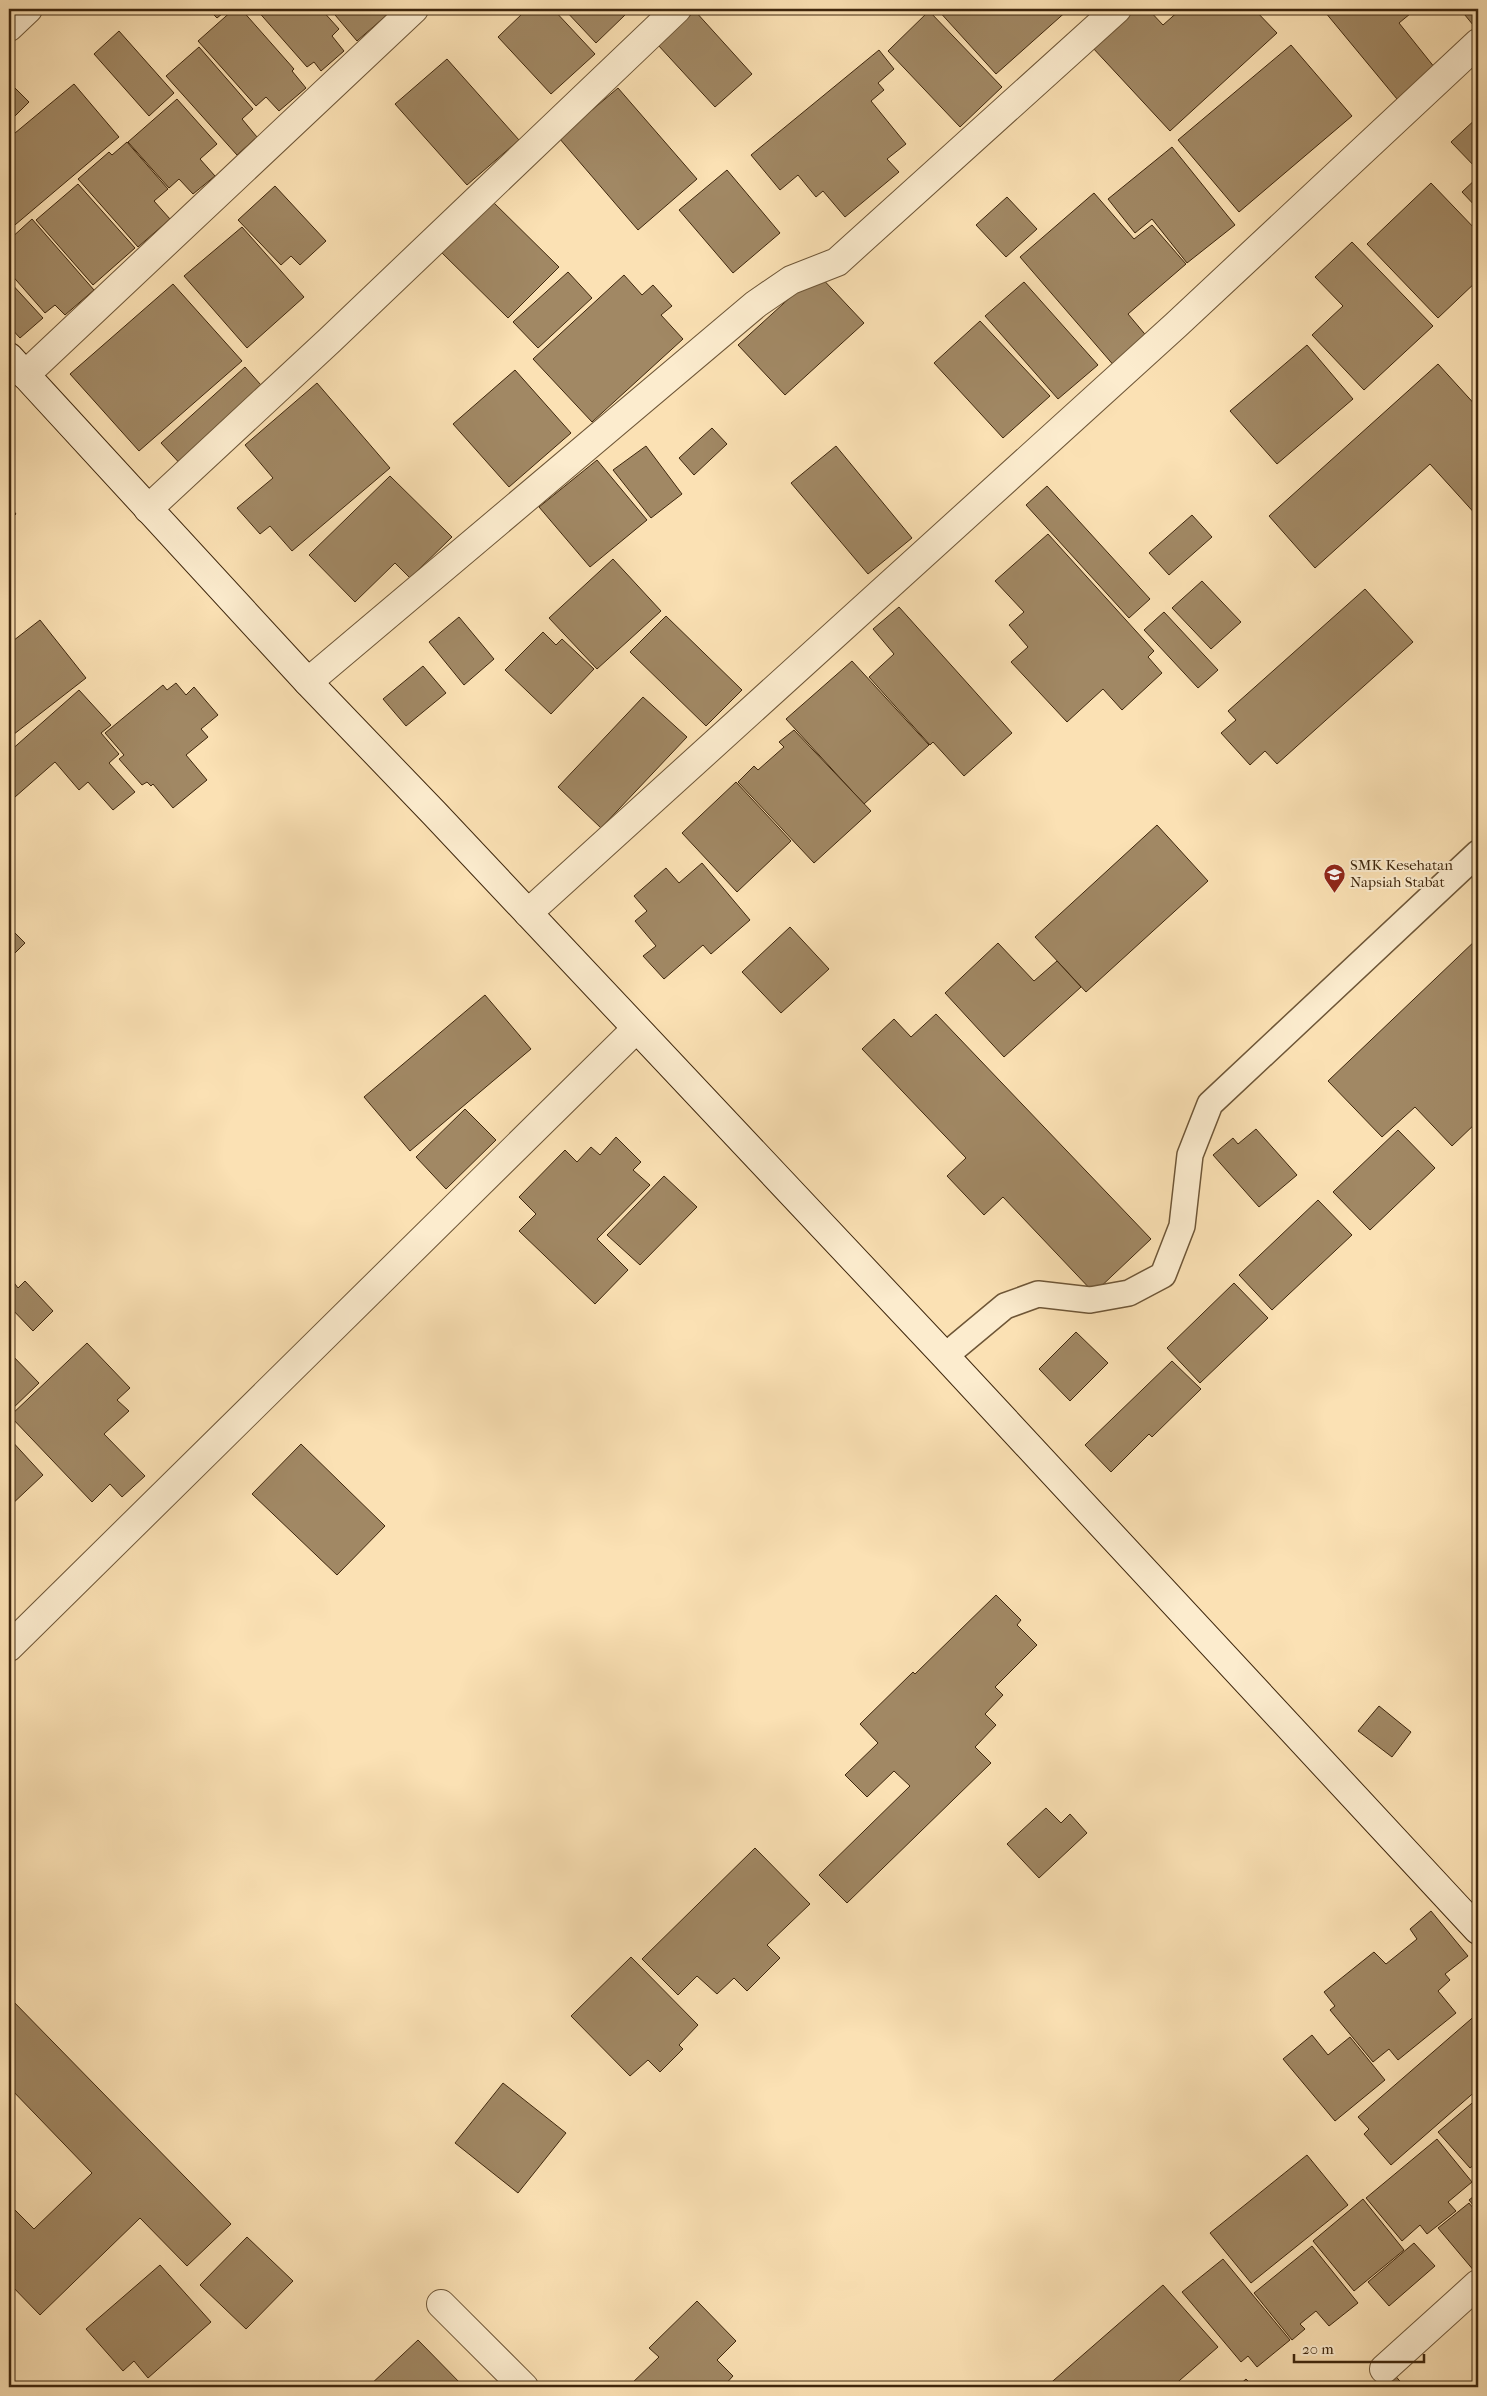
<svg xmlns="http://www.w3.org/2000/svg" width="1487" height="2396" font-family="'IM FELL French Canon',serif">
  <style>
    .building { fill: #a18864; stroke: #3f270d }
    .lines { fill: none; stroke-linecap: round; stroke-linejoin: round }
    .lane-casing { stroke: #6e5637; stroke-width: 28 }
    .street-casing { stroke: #6e5637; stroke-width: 30 }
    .secondary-casing { stroke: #3f270d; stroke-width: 30 }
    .lane { stroke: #fcecce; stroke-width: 25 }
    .street { stroke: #fcecce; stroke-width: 28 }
    .secondary { stroke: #fcecce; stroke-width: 28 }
    .labels { text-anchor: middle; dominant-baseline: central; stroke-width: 4; stroke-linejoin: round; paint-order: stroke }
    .poi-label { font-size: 15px; fill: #3f270d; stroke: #fcecce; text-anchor: start }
  </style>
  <rect width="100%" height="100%" fill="#fbe1b4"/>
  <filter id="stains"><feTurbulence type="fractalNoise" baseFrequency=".004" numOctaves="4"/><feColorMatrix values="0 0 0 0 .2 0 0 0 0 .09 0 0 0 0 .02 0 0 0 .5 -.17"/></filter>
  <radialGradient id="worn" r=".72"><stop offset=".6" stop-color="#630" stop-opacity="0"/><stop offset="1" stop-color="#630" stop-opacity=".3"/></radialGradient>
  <!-- building -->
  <g class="building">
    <path d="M208,9H228L217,18Z"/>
    <path d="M234,9H241L294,69L292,71L306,88L279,111L266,97L256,106L198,41Z"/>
    <path d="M256,9H321L339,29L332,36L344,51L321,71L314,62L307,67Z"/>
    <path d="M330,9H383L388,14L357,41Z"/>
    <path d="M520,9H553L595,54L551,94L498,37L523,13Z"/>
    <path d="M564,9H620L625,15L596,43Z"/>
    <path d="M937,9H1069L996,74Z"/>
    <path d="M1133,9H1148L1163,25L1181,9H1254L1277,33L1170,131L1092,47Z"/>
    <path d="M1329,9H1416L1399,23L1435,68L1397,99L1325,12Z"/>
    <path d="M1460,9H1478V31Z"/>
    <path d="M695,11L752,74L715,107L658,45Z"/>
    <path d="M929,11L1002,87L960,127L888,51Z"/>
    <path d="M119,31L174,93L149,116L94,54Z"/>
    <path d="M1291,45L1352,116L1239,212L1178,140Z"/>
    <path d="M199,47L253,109L242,119L257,137L237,155L166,76Z"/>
    <path d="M879,50L894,69L878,83L884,90L871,101L906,144L887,159L899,172L845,217L823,191L816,197L798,175L780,190L751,155Z"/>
    <path d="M447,59L519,140L467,185L395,104Z"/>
    <path d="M9,82L29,102L9,122Z"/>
    <path d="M74,84L119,137L9,230V138Z"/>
    <path d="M618,88L697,179L638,230L559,138Z"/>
    <path d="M177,99L217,144L200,159L215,176L193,194L179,179L169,188L128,142Z"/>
    <path d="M1478,117V170L1451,142Z"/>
    <path d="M127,142L168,189L154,201L170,219L138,247L78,179L109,152L112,155Z"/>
    <path d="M1172,147L1235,225L1187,263L1152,219L1135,233L1108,199Z"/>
    <path d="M727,170L780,233L733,273L679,210Z"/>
    <path d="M1478,177V209L1462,192Z"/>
    <path d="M1431,183L1478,232V280L1438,318L1367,244Z"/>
    <path d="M78,184L135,248L93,285L36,220Z"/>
    <path d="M275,186L326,241L300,265L291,256L281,265L238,220Z"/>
    <path d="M1094,193L1134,239L1152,225L1186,264L1128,314L1149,339L1116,368L1020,257Z"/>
    <path d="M1007,197L1037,229L1006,257L976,225Z"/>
    <path d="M490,199L559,267L508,318L439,250Z"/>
    <path d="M32,219L94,290L65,315L55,305L45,313L9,272V240Z"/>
    <path d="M242,227L304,297L247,348L184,276Z"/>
    <path d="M1352,242L1433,326L1364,390L1312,335L1343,306L1315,277Z"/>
    <path d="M568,272L592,298L538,348L513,322Z"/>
    <path d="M817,273L864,323L785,395L738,345Z"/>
    <path d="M624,275L642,295L653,285L672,306L661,315L683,339L592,422L533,359Z"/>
    <path d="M9,281L43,318L20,338L9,326Z"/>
    <path d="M1024,282L1098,365L1058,399L985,316Z"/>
    <path d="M173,284L242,361L139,451L70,374Z"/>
    <path d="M980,321L1050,396L1003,438L934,363Z"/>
    <path d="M1307,345L1353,399L1277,464L1230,411Z"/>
    <path d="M1438,364L1478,408V517L1430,464L1315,568L1269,516Z"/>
    <path d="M245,367L268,393L184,468L161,443Z"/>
    <path d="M515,370L571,433L509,487L453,424Z"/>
    <path d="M317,383L390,468L292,551L270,526L260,534L237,508L273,478L245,445Z"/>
    <path d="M712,428L727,444L694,475L679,458Z"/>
    <path d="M646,446L682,494L651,518L613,470Z"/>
    <path d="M836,446L912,538L868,574L791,483Z"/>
    <path d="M597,460L647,520L590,567L539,507Z"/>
    <path d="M390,476L452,537L410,578L395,563L355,602L309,555Z"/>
    <path d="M1047,486L1150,599L1129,618L1026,505Z"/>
    <path d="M9,505L16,514L9,520Z"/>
    <path d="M1192,515L1212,537L1169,575L1149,553Z"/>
    <path d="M1048,534L1154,651L1148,657L1162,673L1122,710L1103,689L1067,722L1011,662L1028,647L1009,625L1024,612L995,581Z"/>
    <path d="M613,559L661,611L597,669L549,618Z"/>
    <path d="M1202,581L1241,622L1211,649L1172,608Z"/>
    <path d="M1365,589L1413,642L1277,764L1265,751L1250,765L1221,733L1236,720L1228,711Z"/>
    <path d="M899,607L1012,733L964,776L933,742L930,745L869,677L894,654L873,629Z"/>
    <path d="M1164,612L1218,670L1198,688L1144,630Z"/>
    <path d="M666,616L742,690L706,726L630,652Z"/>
    <path d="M459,617L494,659L464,685L429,642Z"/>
    <path d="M40,620L86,678L9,738V644Z"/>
    <path d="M543,632L556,645L562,639L594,669L551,714L505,670Z"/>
    <path d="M852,661L929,745L864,804L786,719Z"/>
    <path d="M423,666L446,693L406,726L383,699Z"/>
    <path d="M176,683L186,695L194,687L218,715L201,729L208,737L186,755L207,780L173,808L153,784L151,786L147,782L142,785L119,759L124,755L105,733L163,685L167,690Z"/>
    <path d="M79,690L111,725L101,733L119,754L109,763L135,792L113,810L88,782L79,790L55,762L15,797L9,789V752Z"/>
    <path d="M643,697L687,737L601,828L558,787Z"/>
    <path d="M794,730L871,811L814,863L738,782L754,766L758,770L784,747L779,742Z"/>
    <path d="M736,782L791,841L737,892L682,833Z"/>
    <path d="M1157,825L1208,881L1086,992L1035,937Z"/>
    <path d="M702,863L750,920L711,954L703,945L664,979L643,956L656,946L635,921L647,911L634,896L666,868L679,883Z"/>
    <path d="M9,927L25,943L9,959Z"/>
    <path d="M790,927L829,969L781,1013L742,972Z"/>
    <path d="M1478,938V1121L1452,1146L1415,1107L1382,1137L1328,1081Z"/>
    <path d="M998,943L1034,981L1057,961L1081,987L1004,1057L945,993Z"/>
    <path d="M485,995L531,1049L410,1151L364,1097Z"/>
    <path d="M936,1014L1151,1239L1094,1293L1003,1197L984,1215L947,1176L966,1158L862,1049L894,1019L911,1037Z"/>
    <path d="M465,1109L496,1140L446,1189L416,1157Z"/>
    <path d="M1256,1129L1297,1175L1259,1207L1213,1155L1233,1138L1238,1144Z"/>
    <path d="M1398,1130L1435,1168L1370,1230L1333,1192Z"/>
    <path d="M616,1137L641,1162L633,1170L650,1185L597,1239L628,1270L595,1304L519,1231L536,1214L519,1197L565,1150L577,1162L591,1147L600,1155Z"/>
    <path d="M664,1176L697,1207L640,1265L607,1235Z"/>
    <path d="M1318,1200L1352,1235L1272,1310L1239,1275Z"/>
    <path d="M12,1280L18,1288L25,1281L53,1311L33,1331L9,1306V1283Z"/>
    <path d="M1234,1283L1268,1318L1200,1383L1167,1348Z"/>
    <path d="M1076,1332L1108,1363L1070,1401L1039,1369Z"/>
    <path d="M87,1343L130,1388L117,1400L129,1411L104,1434L145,1476L122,1497L110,1484L92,1502L10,1416Z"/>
    <path d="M9,1352L39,1383L9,1412Z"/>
    <path d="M1172,1361L1201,1389L1152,1437L1149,1434L1111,1472L1085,1445Z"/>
    <path d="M9,1438L43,1475L9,1507Z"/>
    <path d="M301,1444L385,1526L337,1575L252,1494Z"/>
    <path d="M996,1595L1021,1620L1017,1625L1037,1645L995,1687L1003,1695L985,1714L996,1725L975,1747L991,1763L847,1903L819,1875L910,1786L894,1771L867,1797L845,1775L878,1743L860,1724L913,1672L915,1674Z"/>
    <path d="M1379,1706L1411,1732L1392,1757L1358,1731Z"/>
    <path d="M1046,1808L1061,1823L1070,1814L1087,1833L1039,1878L1007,1844Z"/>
    <path d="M755,1848L810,1904L767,1945L780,1958L747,1991L734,1978L717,1994L697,1976L678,1995L642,1959Z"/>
    <path d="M1431,1911L1468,1956L1445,1974L1450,1980L1438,1991L1456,2013L1398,2060L1389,2049L1373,2062L1330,2010L1335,2006L1324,1992L1374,1952L1386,1964L1417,1939L1410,1929Z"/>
    <path d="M631,1957L698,2025L679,2045L683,2049L660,2072L648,2060L630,2076L571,2016Z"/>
    <path d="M9,1997L231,2224L187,2266L140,2218L40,2315L9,2283V2204L34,2229L92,2173L9,2087Z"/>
    <path d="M1478,2013V2089L1391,2165L1364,2134L1369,2129L1358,2117Z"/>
    <path d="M1312,2035L1328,2055L1350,2037L1385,2080L1335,2121L1283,2059Z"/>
    <path d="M503,2083L566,2133L518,2193L455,2143Z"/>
    <path d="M1478,2098V2169L1474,2165L1470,2168L1438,2132Z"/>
    <path d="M1437,2139L1472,2182L1448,2202L1456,2211L1427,2234L1420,2225L1402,2241L1366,2198Z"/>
    <path d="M1307,2155L1348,2205L1251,2283L1210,2233Z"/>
    <path d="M1478,2193V2211L1469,2200Z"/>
    <path d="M1363,2199L1404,2250L1354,2291L1313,2241Z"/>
    <path d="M1469,2203L1478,2214V2269L1475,2272L1438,2228Z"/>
    <path d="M247,2237L293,2281L246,2329L200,2285Z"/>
    <path d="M1414,2243L1435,2266L1389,2306L1368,2282Z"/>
    <path d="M1312,2246L1358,2303L1329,2326L1316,2311L1300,2324L1305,2329L1292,2340L1254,2293Z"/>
    <path d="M1223,2259L1290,2340L1257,2367L1248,2356L1241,2362L1182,2292Z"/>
    <path d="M160,2265L211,2322L148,2378L134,2361L123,2371L86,2329Z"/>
    <path d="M1163,2285L1218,2347L1172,2387H1046Z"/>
    <path d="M697,2301L736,2341L717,2360L733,2376L723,2387H628L659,2357L649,2348Z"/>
    <path d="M418,2340L464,2387H368Z"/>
    <path d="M1392,2372L1405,2387H1375Z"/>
    <path d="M1246,2379L1254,2387H1237Z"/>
    <path d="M1412,2381L1418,2387H1406Z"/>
  </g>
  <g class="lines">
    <defs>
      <path id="lane" d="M945,1356L1005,1306L1038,1294L1090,1300L1129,1293L1163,1275L1182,1226L1190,1155L1210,1104L1478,853"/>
      <g id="street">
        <path d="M9,27L28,9"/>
        <path d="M25,375L414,9"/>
        <path d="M148,509L330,340L677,9"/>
        <path d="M308,682L756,304L791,280L837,262L1117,9"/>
        <path d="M528,913L1176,325L1478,43"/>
        <path d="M9,1647L636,1029"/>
        <path d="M441,2304L524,2387"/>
        <path d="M1384,2369L1478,2284"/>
      </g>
      <path id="secondary" d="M9,357L308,682L434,813L945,1356L1478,1930"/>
    </defs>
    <!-- lane casing -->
    <use href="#lane" class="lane-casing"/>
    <!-- street casing -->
    <use href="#street" class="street-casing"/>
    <!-- secondary casing -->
    <use href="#secondary" class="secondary-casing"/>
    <!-- lane -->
    <use href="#lane" class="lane"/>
    <!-- street -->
    <use href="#street" class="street"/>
    <!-- secondary -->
    <use href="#secondary" class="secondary"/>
  </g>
  <!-- icons -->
  <defs>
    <symbol id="school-pin" viewBox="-11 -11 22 30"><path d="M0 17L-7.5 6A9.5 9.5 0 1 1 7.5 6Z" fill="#8f2418" stroke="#fcecce"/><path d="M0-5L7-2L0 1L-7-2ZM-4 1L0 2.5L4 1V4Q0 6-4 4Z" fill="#fff"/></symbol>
  </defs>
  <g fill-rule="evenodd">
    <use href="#school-pin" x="1322" y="862" width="25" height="34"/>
  </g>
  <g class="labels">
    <!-- poi labels -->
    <g class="poi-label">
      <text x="1350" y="865">SMK Kesehatan<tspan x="1350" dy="17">Napsiah Stabat</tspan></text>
    </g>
  </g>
  <!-- margin -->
  <rect width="1487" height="2396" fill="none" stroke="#fbe1b4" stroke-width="30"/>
  <rect x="10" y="10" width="1467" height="2376" fill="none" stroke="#3f270d" stroke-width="2.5"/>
  <rect x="15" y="15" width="1457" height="2366" fill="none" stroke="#3f270d"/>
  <!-- scale -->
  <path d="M1294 2354v8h130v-8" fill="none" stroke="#3f270d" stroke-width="2.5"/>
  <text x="1302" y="2354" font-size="15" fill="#3f270d" stroke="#fcecce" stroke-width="4" paint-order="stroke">20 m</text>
  <rect width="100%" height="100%" filter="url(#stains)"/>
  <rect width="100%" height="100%" fill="url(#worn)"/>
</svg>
